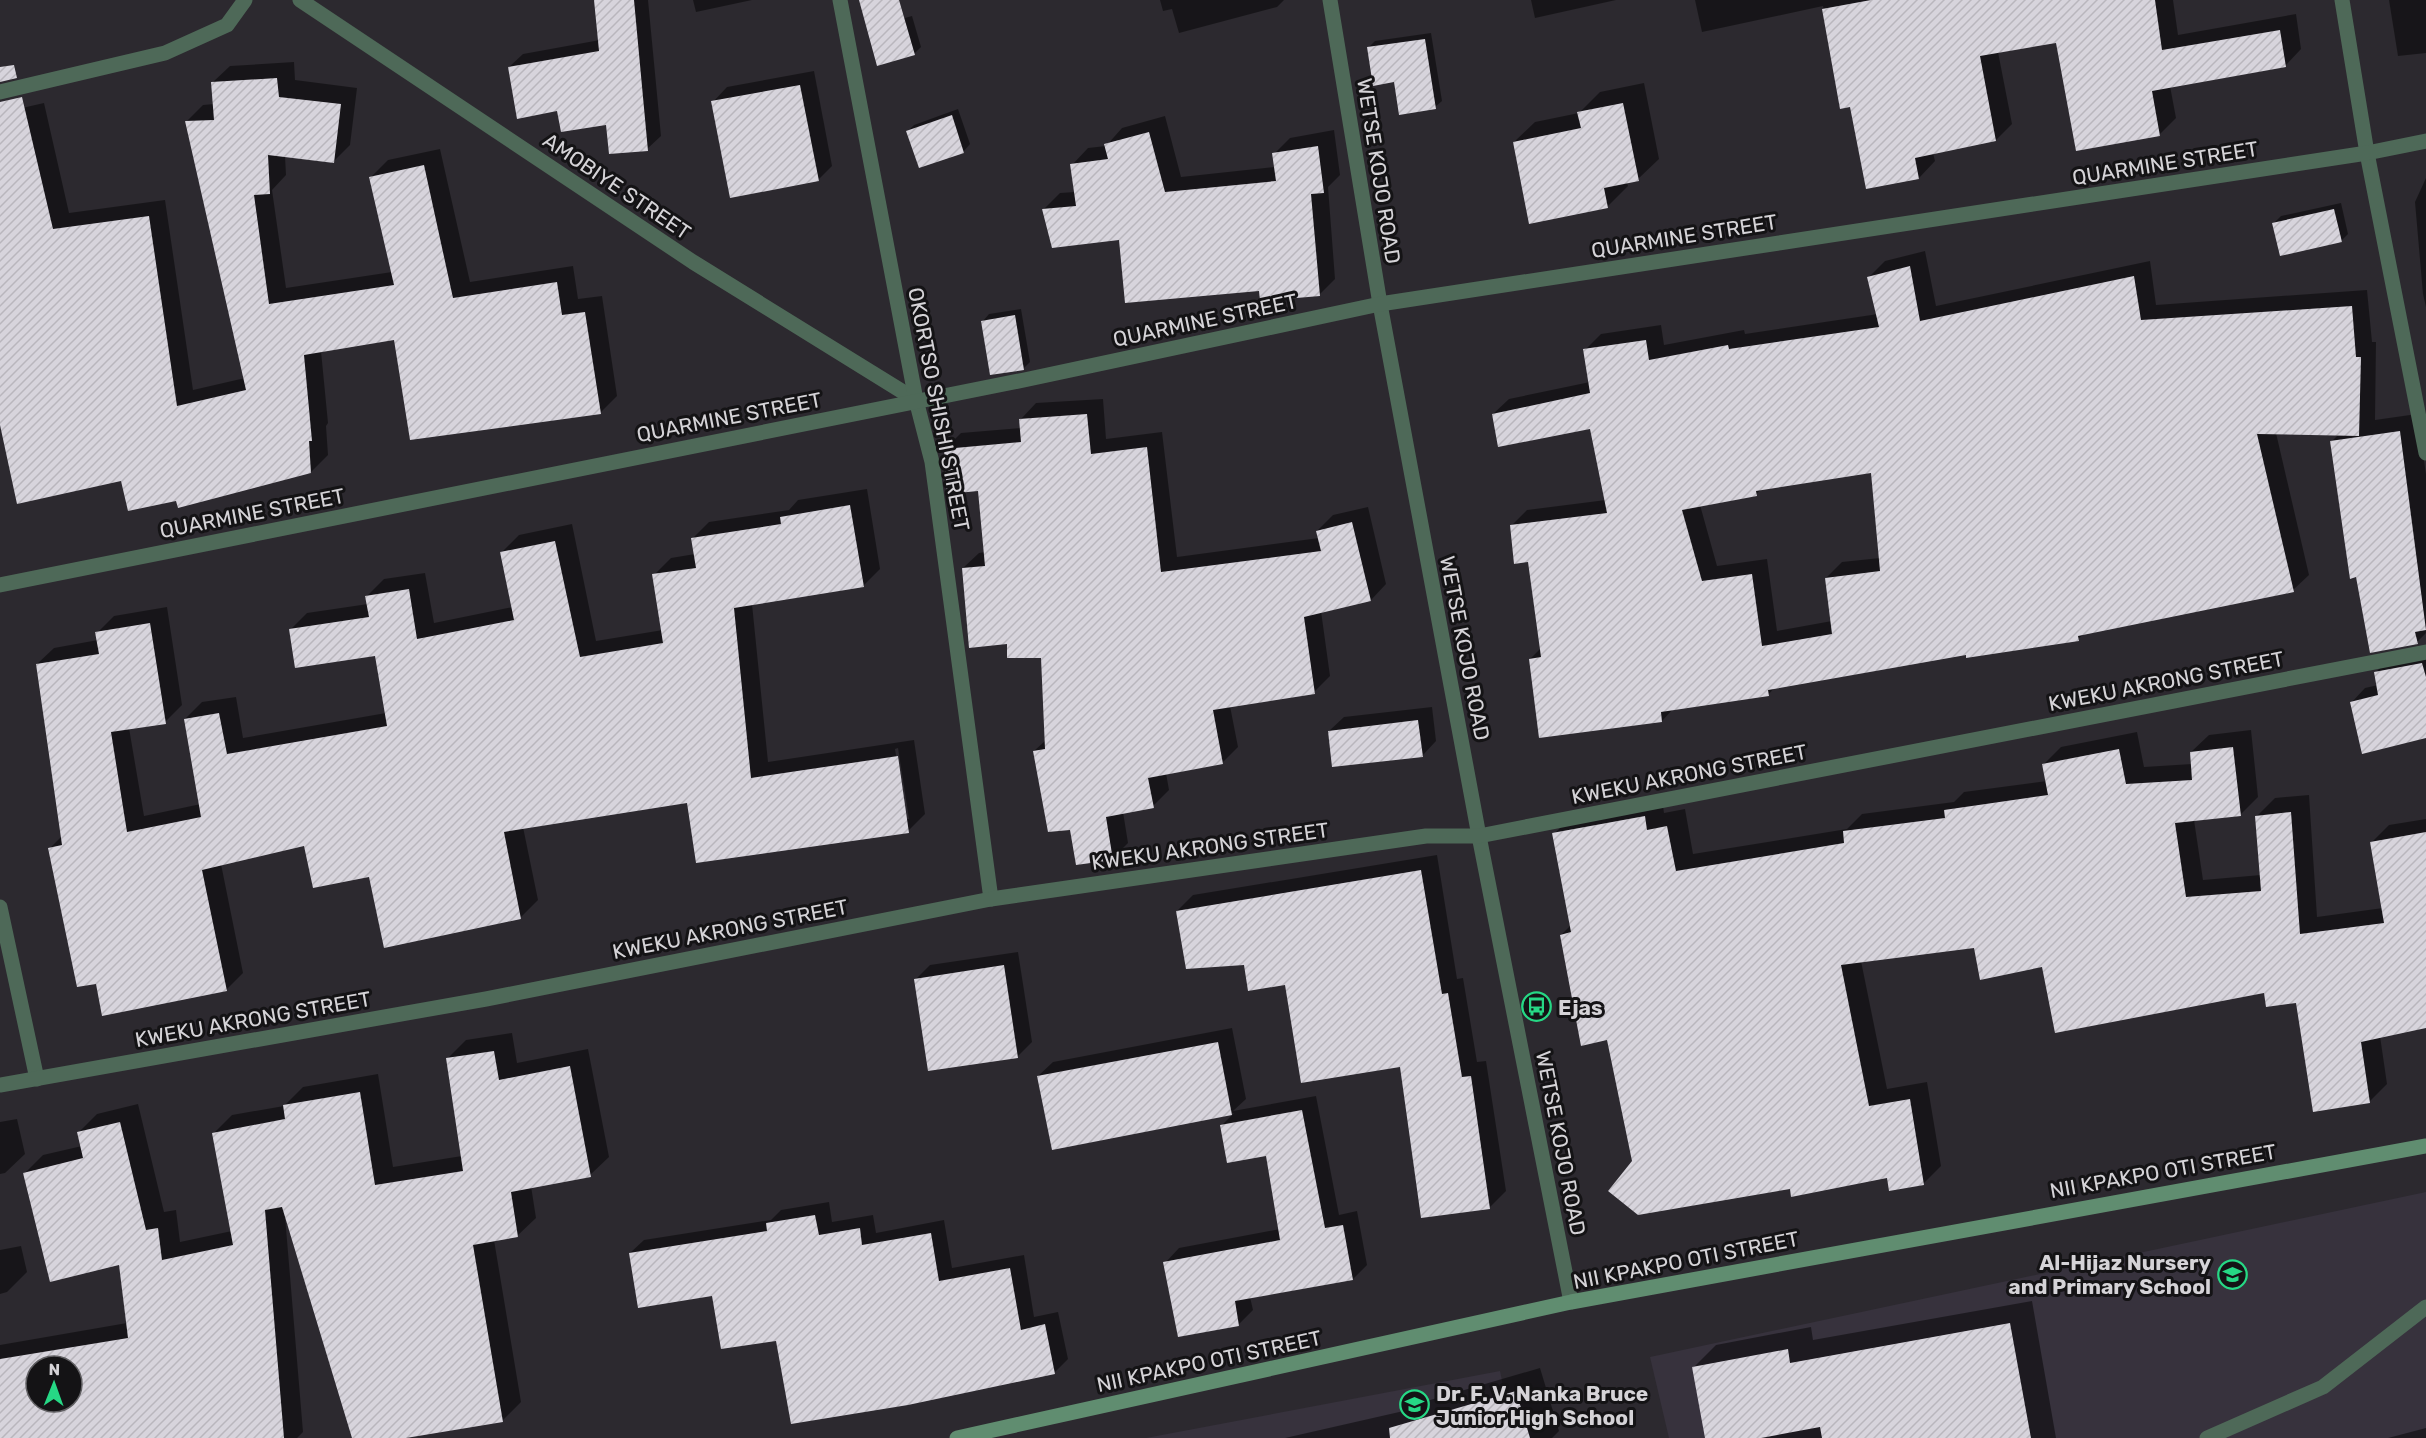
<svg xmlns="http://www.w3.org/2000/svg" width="2426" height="1438" font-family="Rubik,sans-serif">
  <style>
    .built { fill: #37323d }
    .shadow { fill: #0007; fill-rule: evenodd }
    .building { fill: url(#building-hatch); fill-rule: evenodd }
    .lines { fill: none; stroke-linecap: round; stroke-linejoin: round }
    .lane { stroke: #4e6958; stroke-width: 15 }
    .street { stroke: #4e6958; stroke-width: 15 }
    .secondary { stroke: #608d70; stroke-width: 15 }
    .labels { text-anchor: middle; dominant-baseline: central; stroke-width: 6; stroke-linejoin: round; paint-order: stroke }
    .street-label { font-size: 21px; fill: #d5d3d7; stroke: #141315 }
    .poi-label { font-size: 21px; font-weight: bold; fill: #d5d3d7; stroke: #141315; text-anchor: start }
  </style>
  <defs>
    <pattern id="building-hatch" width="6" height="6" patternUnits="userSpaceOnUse" patternTransform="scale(1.5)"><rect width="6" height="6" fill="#d7d4dc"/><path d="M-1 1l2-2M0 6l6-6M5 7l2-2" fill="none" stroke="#b9b6bd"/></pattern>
  </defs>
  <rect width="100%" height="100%" fill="#2c292f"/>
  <!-- built -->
  <g class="built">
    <path d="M2426,1192V1438H1669L1650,1357Z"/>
    <path d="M1500,1371L1514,1438H1146Z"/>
  </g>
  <!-- shadow -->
  <g class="shadow">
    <path d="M596,0H648L661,136L647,149L608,123L559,110L509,67L523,54L600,40Z"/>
    <path d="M693,0H752L696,12Z"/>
    <path d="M1160,0H1284L1277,7L1179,33L1172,9L1163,11Z"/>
    <path d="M1531,0H1616L1535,18Z"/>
    <path d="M1695,0H2173L2178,35L2296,14L2301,49L2285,66L2170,86L2176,118L2159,135L2057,41L1998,52L2012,124L1996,140L1933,153L1935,161L1919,178L1852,105L1842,107L1823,6L1702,32Z"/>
    <path d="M2389,0H2426V53L2398,56Z"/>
    <path d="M912,16L921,47L914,54L876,26Z"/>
    <path d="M1431,33L1442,101L1435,107L1395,81L1368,48L1375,41Z"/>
    <path d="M294,62L295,80L357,88L350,145L333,162L285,156L286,175L272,190L286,288L392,272L371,177L388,160L440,149L470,282L573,266L578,299L602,296L617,396L600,413L396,338L321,351L328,423L326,426L328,455L311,472L177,499L122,479L0,418V113L44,103L69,213L165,200L193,390L245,378L186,122L203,105L214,104L213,82L230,66Z"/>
    <path d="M814,71L832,166L818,180L713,102L727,87Z"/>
    <path d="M1644,83L1659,159L1638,179L1627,182L1628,186L1607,207L1514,142L1535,122L1579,113L1600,92Z"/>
    <path d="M958,109L970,144L964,151L920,166L907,132L914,125Z"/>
    <path d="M1165,116L1181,177L1275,167L1274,154L1290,138L1334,130L1340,175L1328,187L1335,279L1319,295L1261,289L1044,209L1060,193L1075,192L1072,165L1088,148L1106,146L1122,128Z"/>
    <path d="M2426,178V307L2423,294L2415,202Z"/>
    <path d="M2341,203L2348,234L2341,241L2274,223L2281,216Z"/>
    <path d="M1925,251L1936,306L2150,261L2156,305L2367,290L2372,342H2376L2375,420L2417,414L2426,474V633L2417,642L2332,441L2339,434L2276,433L2309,575L2293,590L2085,633L2078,639L1967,653L1776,686L1768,695L1674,708L1662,721L1530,659L1541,648L1529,561L1511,526L1527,510L1606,500L1591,427L1493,414L1509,399L1590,382L1585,350L1601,334L1661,325L1664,345L1744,330L1745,334L1878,314L1869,277L1885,261ZM1872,471L1880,558L1842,562L1826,578L1832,621L1777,631L1767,559L1717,566L1700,505L1756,494L1763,488Z"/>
    <path d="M1021,309L1030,362L1023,369L983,321L989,314Z"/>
    <path d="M1103,399L1106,439L1162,432L1177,557L1319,538L1317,531L1333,515L1368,507L1386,584L1371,600L1321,611L1330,676L1314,692L1230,706L1238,747L1222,763L1166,773L1169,790L1153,806L1123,812L1128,843L1112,859L1034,751L1046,740L1042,656L1009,642L963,568L979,553L985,552L980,489L945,449L961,433L1021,428V419L1036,403Z"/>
    <path d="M867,489L880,569L863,586L752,604L768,762L914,740L925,814L908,831L689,801L523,827L538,900L521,917L385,947L371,875L305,844L221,864L243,973L226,990L97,982L50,848L62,836L37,664L54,648L98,640L97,633L114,616L167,607L182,705L165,722L129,728L144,816L201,804L185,719L202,702L236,697L243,738L386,713L376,654L290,630L307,613L368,604L367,596L384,579L425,573L434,623L513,607L502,552L519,535L572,524L596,641L663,630L654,575L671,558L695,554L692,539L709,522L789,510L798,500ZM898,748L909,819H906L895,749Z"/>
    <path d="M2426,651V736L2351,703L2365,688L2378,685L2375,673L2390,658Z"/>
    <path d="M1432,707L1436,741L1422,756L1329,731L1344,717Z"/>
    <path d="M2251,730L2258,797L2240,815L2194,820L2203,880L2261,875L2257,816L2275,798L2309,795L2317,917L2383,908L2371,843L2389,825L2426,819V1026L2380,1036L2387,1084L2370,1101L2298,1001L2266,991L2044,965L1975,947L1861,961L1887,1089L1927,1082L1941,1166L1924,1183L1888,1176L1791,1187L1609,1039L1561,935L1571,925L1554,834L1572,816L1662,799L1664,813L1685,809L1693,854L1847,829L1862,814L1954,802L1964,792L2047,781L2043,765L2061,747L2137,732L2144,767L2192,764L2191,752L2209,735Z"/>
    <path d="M1437,855L1457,979L1463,978L1477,1062L1486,1061L1506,1191L1490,1207L1401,1065L1286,983L1245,963L1177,911L1193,895Z"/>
    <path d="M1018,952L1032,1042L1018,1056L929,1069L916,979L930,965Z"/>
    <path d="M1232,1028L1246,1099L1233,1111L1316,1096L1339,1215L1357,1211L1367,1265L1353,1279L1250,1297L1253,1310L1239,1324L1179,1335L1165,1263L1179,1248L1280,1229L1267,1154L1222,1125L1234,1113L1053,1148L1038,1076L1053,1062Z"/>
    <path d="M512,1033L517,1063L588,1049L609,1157L590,1175L531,1186L536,1218L517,1236L494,1240L521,1402L502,1421L397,1438H354L285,1216L303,1432L297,1438H0V1345L127,1323L121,1263L25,1173L43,1155L82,1146L79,1132L97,1114L138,1104L164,1212L176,1210L180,1242L232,1231L213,1134L232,1115L284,1106L303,1087L378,1074L393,1167L462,1156L447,1059L466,1040ZM36,1366H72V1402H36Z"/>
    <path d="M17,1119L25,1154L5,1173L0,1174V1122Z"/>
    <path d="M829,1202L832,1222L873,1215L876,1233L944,1220L952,1268L1024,1255L1034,1317L1058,1312L1068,1359L1054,1373L777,1340L713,1294L630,1253L644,1240L771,1220L781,1210Z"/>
    <path d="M21,1246L27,1272L7,1292L0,1294V1250Z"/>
    <path d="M2032,1301L2056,1438H1706L1693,1368L1716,1345L1811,1327L1813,1340Z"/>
    <path d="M1540,1368L1559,1431L1552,1438H1285L1408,1410L1413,1405Z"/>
    <path d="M2426,1428V1438H2388Z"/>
  </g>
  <!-- building -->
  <g class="building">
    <path d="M594,0H634L648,151L609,154L606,125L561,132L557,111L517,119L508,67L599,51Z"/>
    <path d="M859,0H899L915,55L877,66Z"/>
    <path d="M1871,0H2155L2162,50L2280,30L2286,67L2152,91L2160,136L2076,151L2056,43L1980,56L1996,141L1915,158L1919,179L1866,189L1850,107L1840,109L1822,9Z"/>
    <path d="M1425,39L1436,109L1399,115L1394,82L1373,86L1367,47Z"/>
    <path d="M14,65L17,78L0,82V67Z"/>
    <path d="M277,78L279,97L341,104L334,163L268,155L270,194L254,195L269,304L394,285L369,177L424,165L453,298L557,282L562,315L585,312L601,414L410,440L394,340L304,355L312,441H309L311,473L178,508L176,501L128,511L121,481L17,504L0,425V102L22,97L53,229L149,216L177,406L246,390L185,121L214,120L211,82Z"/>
    <path d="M800,85L819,181L730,198L711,101Z"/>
    <path d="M1623,103L1639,181L1604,188L1608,208L1529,224L1513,142L1581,128L1577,112Z"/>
    <path d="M952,115L964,153L919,168L906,131Z"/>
    <path d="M1149,132L1165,192L1276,181L1272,153L1318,146L1324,193L1311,194L1320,296L1260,301L1259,291L1125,303L1119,240L1052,248L1042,209L1076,206L1070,164L1108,159L1104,144Z"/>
    <path d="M2334,209L2342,242L2280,256L2272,223Z"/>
    <path d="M1910,266L1920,321L2134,276L2141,320L2352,306L2356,357H2361L2359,436L2257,434L2294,592L2078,636L2079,641L1966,658V655L1768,690L1769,696L1661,712L1662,722L1539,738L1529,659L1541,657L1528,562L1514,564L1510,525L1607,513L1590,429L1498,447L1492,414L1590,393L1583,349L1646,340L1649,360L1728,345L1729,349L1879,327L1867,277ZM1871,473L1880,571L1825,578L1832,634L1762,646L1752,574L1702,581L1682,510L1757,496L1756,491Z"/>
    <path d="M1015,315L1024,370L990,375L981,321Z"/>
    <path d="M1087,414L1091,454L1147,447L1161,572L1321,551L1316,531L1352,522L1371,601L1304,617L1315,694L1213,710L1223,764L1148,778L1154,808L1106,817L1113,860L1076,865L1070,830L1048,832L1033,751L1045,749L1041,658H1007V644L969,648L962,568L985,566L978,491L947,494L944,449L1021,442L1019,419Z"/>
    <path d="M2400,431L2426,630L2415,632L2418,644L2370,653L2356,577L2350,579L2330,441Z"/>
    <path d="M850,505L864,587L734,608L751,778L898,756L909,833L696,863L687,803L504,832L521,919L384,948L369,877L313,888L304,846L202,870L227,991L102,1016L96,984L77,987L48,848L62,845L36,664L99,654L95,632L150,623L166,724L111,732L127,832L201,817L184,719L219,713L227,754L387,726L375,656L295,668L289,629L369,617L365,596L409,589L417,639L514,620L500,552L555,541L580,657L663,643L652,574L696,568L691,538L781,524L780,517Z"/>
    <path d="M2422,663L2426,677V738L2362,754L2350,702L2378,695L2374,672Z"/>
    <path d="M1418,720L1423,757L1332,767L1328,731Z"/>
    <path d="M2233,747L2241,816L2175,823L2186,897L2261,891L2255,816L2291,812L2300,934L2384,923L2370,842L2426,832V1028L2361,1042L2370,1103L2313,1112L2296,1003L2266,1007L2264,993L2055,1033L2042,967L1980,980L1974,948L1841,965L1869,1106L1910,1099L1924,1185L1889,1191L1887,1178L1791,1197L1790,1189L1638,1215L1608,1191L1632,1161L1607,1040L1581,1046L1560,935L1571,932L1552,833L1645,816L1647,830L1667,826L1676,871L1844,843L1843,831L1945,818L1944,810L2048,795L2042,764L2119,749L2126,784L2192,780L2190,752Z"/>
    <path d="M1421,870L1442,994L1448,993L1462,1077L1471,1076L1490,1209L1421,1218L1400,1067L1301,1083L1285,985L1248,991L1244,965L1186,969L1176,911Z"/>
    <path d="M1004,965L1018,1058L928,1071L914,979Z"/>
    <path d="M1218,1042L1232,1115L1052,1150L1037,1076Z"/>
    <path d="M494,1051L499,1080L570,1066L591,1177L511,1192L518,1237L473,1245L503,1422L406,1438H352L282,1207L265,1210L284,1438H0V1359L128,1338L119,1265L50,1282L23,1173L83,1158L77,1132L120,1122L146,1230L158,1228L162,1260L233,1245L212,1133L285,1119L283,1105L360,1092L375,1185L463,1171L446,1058ZM36,1366H72V1402H36Z"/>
    <path d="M1302,1110L1325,1228L1343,1225L1353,1280L1235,1301L1239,1326L1178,1337L1163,1262L1280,1240L1266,1156L1227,1163L1220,1125Z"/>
    <path d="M815,1215L819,1235L860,1228L862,1245L931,1233L939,1281L1010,1268L1021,1330L1045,1324L1055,1374L908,1405L791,1424L776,1341L721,1349L712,1296L638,1308L629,1253L767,1231L766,1223Z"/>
    <path d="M2010,1323L2031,1438H1822L1820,1427L1761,1438H1705L1692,1367L1788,1349L1790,1363Z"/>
    <path d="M1516,1391L1530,1438H1390L1389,1428Z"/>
  </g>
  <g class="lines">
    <!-- lane -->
    <path class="lane" d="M2207,1438L2323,1387L2426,1307"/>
    <!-- street -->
    <g class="street">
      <path d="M300,0L693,262L916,400"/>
      <path d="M840,0L916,400L932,462L991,899"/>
      <path d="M1330,0L1380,304L1479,836L1571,1302"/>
      <path d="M2342,0L2367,153L2426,453"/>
      <path d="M0,92L165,53L227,25L245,0"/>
      <path d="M0,585L1024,380L1380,304L2367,153L2426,141"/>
      <path d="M0,907L37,1079"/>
      <path d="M0,1085L486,999L991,899L1426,836H1479L2426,652"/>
    </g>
    <!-- secondary -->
    <path class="secondary" d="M957,1438L1571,1302L2426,1146"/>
  </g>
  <!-- icons -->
  <defs>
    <symbol id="bus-ring" viewBox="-11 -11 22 22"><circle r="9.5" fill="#141315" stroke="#26d885" stroke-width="1.5"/><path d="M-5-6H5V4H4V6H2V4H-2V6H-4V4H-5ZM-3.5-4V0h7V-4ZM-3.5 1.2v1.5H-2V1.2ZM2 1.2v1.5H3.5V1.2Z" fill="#26d885"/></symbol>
    <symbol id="school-ring" viewBox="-11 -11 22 22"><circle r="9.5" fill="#141315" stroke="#26d885" stroke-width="1.5"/><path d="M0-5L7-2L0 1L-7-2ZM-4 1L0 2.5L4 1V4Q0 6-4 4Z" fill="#26d885"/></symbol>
  </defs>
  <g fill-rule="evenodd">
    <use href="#bus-ring" x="1520" y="990" width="33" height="33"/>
    <use href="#school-ring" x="2216" y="1258" width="33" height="33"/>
    <use href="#school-ring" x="1398" y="1388" width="33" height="33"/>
  </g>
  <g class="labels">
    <!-- street labels -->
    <g class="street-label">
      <text transform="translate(2165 163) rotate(-9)">QUARMINE STREET</text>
      <text transform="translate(1379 171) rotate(81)">WETSE KOJO ROAD</text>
      <text transform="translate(617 186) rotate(34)">AMOBIYE STREET</text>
      <text transform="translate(1684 236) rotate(-9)">QUARMINE STREET</text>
      <text transform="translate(1205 320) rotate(-12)">QUARMINE STREET</text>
      <text transform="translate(939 409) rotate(79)">OKORTSO SHISHI STREET</text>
      <text transform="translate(729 417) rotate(-11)">QUARMINE STREET</text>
      <text transform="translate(252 513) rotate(-11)">QUARMINE STREET</text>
      <text transform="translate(1465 648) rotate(79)">WETSE KOJO ROAD</text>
      <text transform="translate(2166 681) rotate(-11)">KWEKU AKRONG STREET</text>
      <text transform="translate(1689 774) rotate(-11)">KWEKU AKRONG STREET</text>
      <text transform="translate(1210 846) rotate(-8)">KWEKU AKRONG STREET</text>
      <text transform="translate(730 929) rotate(-11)">KWEKU AKRONG STREET</text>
      <text transform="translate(253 1019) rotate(-10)">KWEKU AKRONG STREET</text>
      <text transform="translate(1561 1143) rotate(79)">WETSE KOJO ROAD</text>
      <text transform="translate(2163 1171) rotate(-10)">NII KPAKPO OTI STREET</text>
      <text transform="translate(1686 1260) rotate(-11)">NII KPAKPO OTI STREET</text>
      <text transform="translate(1209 1361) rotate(-12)">NII KPAKPO OTI STREET</text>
    </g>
    <!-- poi labels -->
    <g class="poi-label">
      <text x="1558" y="1007">Ejas</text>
      <text x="2211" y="1262" text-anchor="end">Al-Hijaz Nursery<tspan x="2211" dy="24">and Primary School</tspan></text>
      <text x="1436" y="1393">Dr. F. V. Nanka Bruce<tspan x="1436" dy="24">Junior High School</tspan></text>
    </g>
  </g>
  <!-- north arrow -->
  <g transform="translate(54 1384) rotate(1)"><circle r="28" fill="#141315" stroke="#616063" stroke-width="1.5"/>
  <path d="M0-4.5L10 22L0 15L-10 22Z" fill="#26d885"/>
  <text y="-9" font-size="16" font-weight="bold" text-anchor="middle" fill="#d5d3d7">N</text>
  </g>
</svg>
